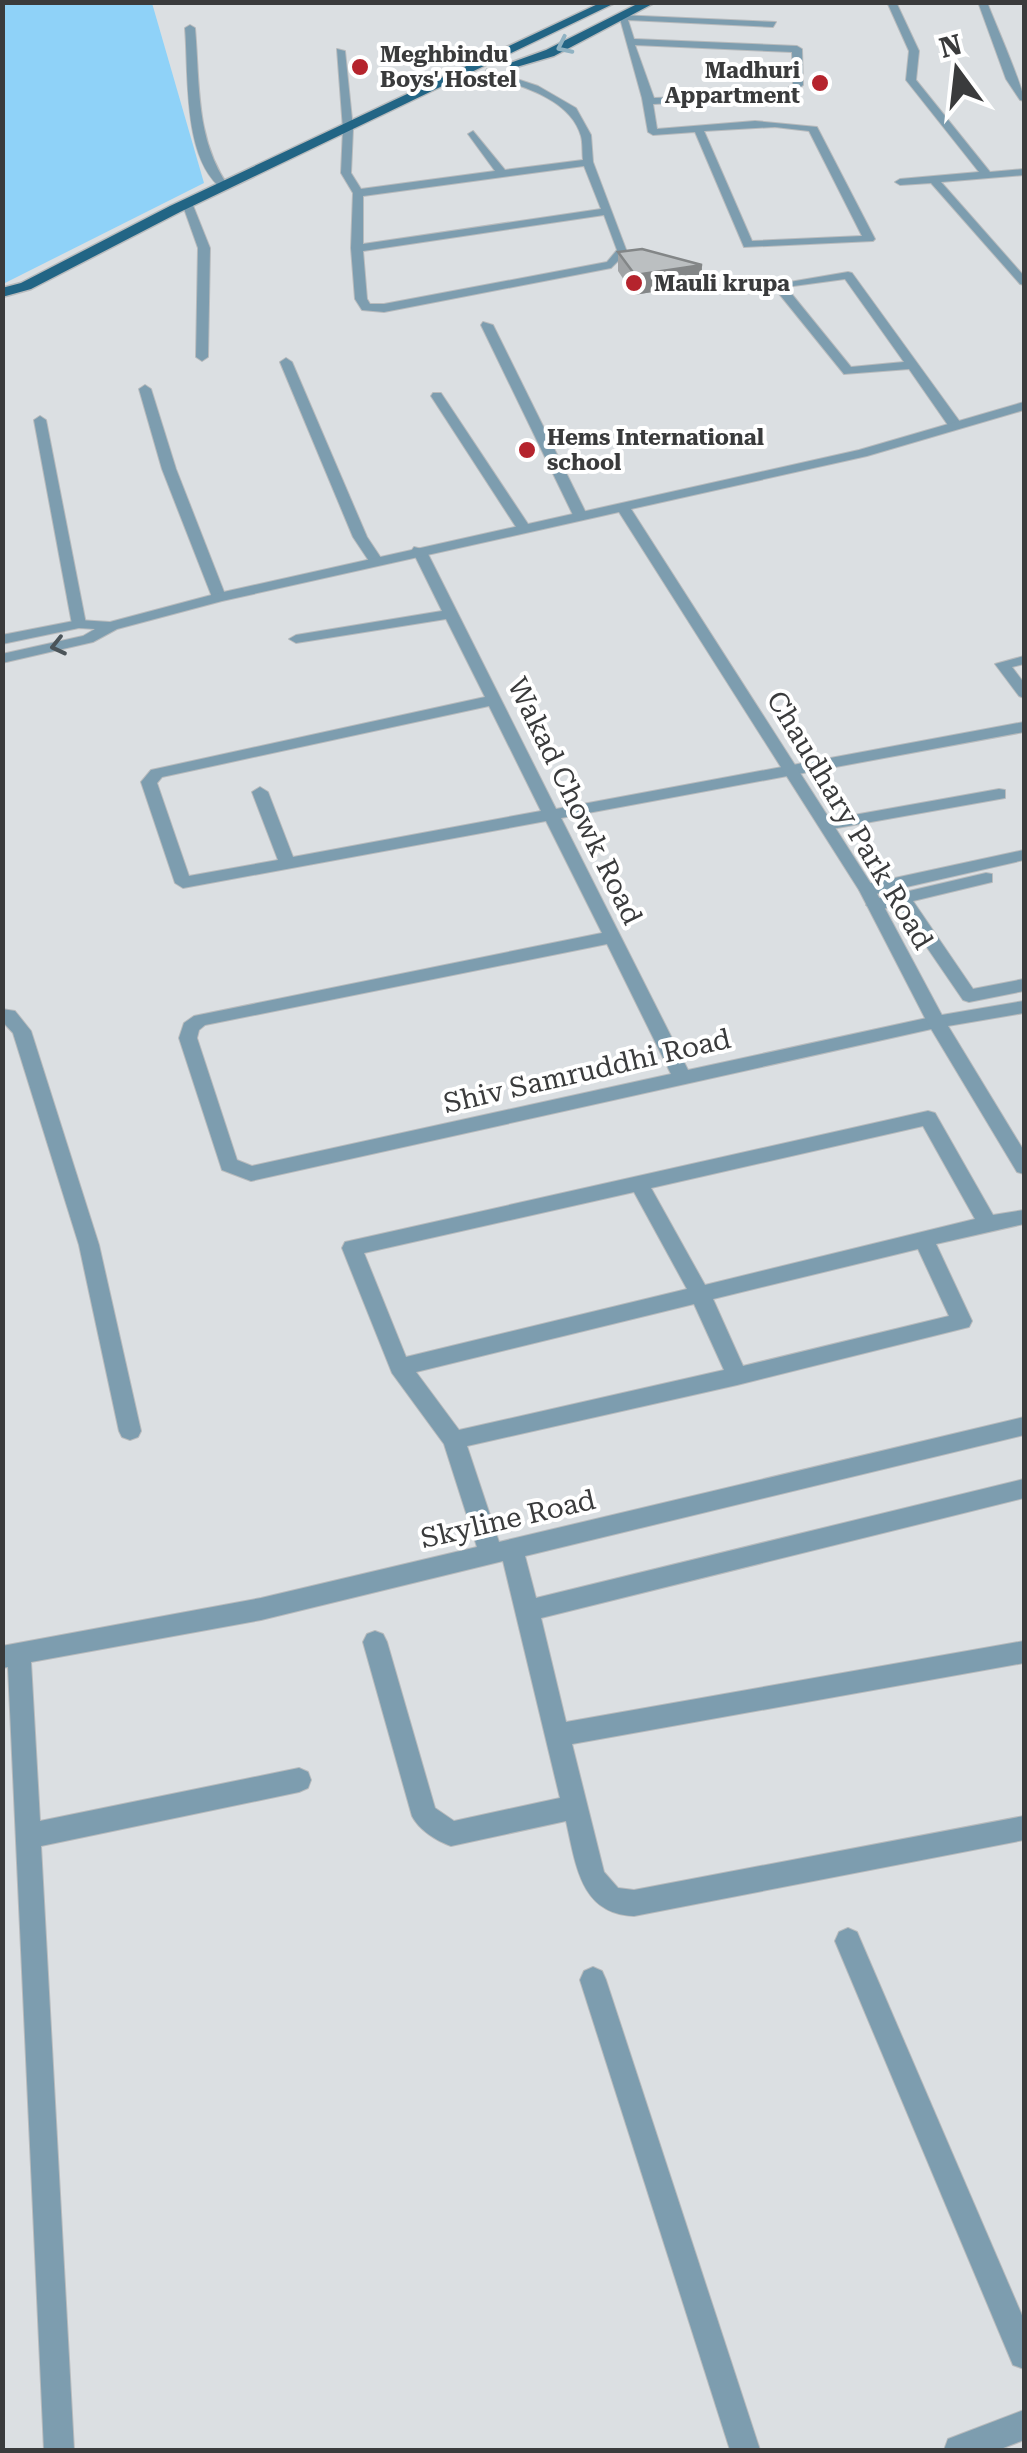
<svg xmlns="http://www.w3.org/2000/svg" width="1027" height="2453" font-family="'Roboto Serif',serif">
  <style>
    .green { fill: #8fd2f8 }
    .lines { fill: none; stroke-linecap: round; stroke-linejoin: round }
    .minor-casing { stroke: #b8bbbd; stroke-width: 2 }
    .tertiary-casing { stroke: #b8bbbd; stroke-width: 2 }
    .primary-casing { stroke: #b8bbbd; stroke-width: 3 }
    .minor { fill: #7d9daf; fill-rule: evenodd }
    .tertiary { fill: #7d9daf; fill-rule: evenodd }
    .primary { fill: #226585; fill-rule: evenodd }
    .wall { fill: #a1a4a6 }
    .shaded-wall { fill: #838687 }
    .building { fill: #bbbfc1; stroke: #838687; stroke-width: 2.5 }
    .oneway { stroke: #90b2c2 }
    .oneway2 { stroke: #4b5459 }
    .poi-dot { fill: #b5242d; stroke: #fff; stroke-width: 4 }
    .labels { text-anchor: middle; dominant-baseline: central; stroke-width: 8; stroke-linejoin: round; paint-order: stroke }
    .far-poi-label { font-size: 22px; font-weight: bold; fill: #3a3b3c; stroke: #fff; text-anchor: start }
    .street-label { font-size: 28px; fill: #3a3b3c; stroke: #fff }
  </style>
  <rect width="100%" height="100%" fill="#dbdfe2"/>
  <!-- green -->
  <path class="green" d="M3,2L152,3L204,183L3,284Z"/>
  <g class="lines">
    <defs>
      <g id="minor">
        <path d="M887,2H896L919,51L916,80L990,172L1024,169V175L941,182L1024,276V285L1020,284L931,183L900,185L895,182L900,179L979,172L906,80L909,51Z"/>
        <path d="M978,2H987C994,21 1024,88 1024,101L1020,100L1006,79Z"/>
        <path d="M619,15L776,22L773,27L628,20L634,39L797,46L802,49L803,85L787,98L653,104L657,129L755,121L817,127L875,239L873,241L744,247L695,132L653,135L648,132L642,98ZM635,45L792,52L793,84L781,93L654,98ZM775,127L809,131L862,236L752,241L704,131Z"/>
        <path d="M190,25L195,28C200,84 195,139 229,187L224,190C182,161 189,74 185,28Z"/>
        <path d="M337,49L345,51L353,129L351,173L361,189L495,171L468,134L473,131L505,170L583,160C582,152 583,143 581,136C570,97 517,85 484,74L487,69L538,86L576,108L591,135L593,162L627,252L611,268L384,312L362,310L355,299L351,248L353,193L341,173L343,129ZM584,166L601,209L363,244V196ZM604,215L617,250L607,262L384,304H370L367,299L363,251Z"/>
        <path d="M187,200L192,203L210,248L208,357L202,361L196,357L198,248L182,203Z"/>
        <path d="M848,272L852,273L960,422V428H950L909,369L844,374L772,285ZM845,279L904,362L851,367L786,287Z"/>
        <path d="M483,322L493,325L587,515L585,518L573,515L481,325Z"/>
        <path d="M286,358L292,362L367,537L383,561L381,564H371L353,537L280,362Z"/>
        <path d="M145,385L151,389L176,469L226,597L224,600L212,597L162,469L139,389Z"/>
        <path d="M433,393H441L530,527L528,530H518L431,396Z"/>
        <path d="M40,416L46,420L86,624L79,628L72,624L34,420Z"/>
        <path d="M414,547L426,550L556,809L1024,722V732L561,818L688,1070L936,1016L1024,1001V1013L936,1028L251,1181L222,1170L179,1038L184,1023L194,1016L602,933L546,821L183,888L175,883L141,782L151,770L485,697L446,619L296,643L289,639L296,635L442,611L412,550ZM489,706L541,811L293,857L268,792L260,787L252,792L278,860L189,876L157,783L162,777ZM607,944L671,1074L252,1166L237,1160L197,1038L199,1030L205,1025Z"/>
        <path d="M1024,656V664L1012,667L1024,683V698L1019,696L995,664Z"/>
        <path d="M999,789L1005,790V798L826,830L818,825L826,820Z"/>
        <path d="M1024,850V860L867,896L859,890L867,884Z"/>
        <path d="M986,873L992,874V882L913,901L973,989L1024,979V991L969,1002L963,1000L898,905L875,911L866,905L875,899Z"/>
        <path d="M2,1009L15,1011L31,1031L99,1245L141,1431L138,1437L130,1440L122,1437L119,1431L79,1245L13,1033L2,1021Z"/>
        <path d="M928,1111L935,1113L993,1215L1024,1210V1224L936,1244L972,1321L969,1327L737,1385L467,1446L499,1542L1024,1417V1435L525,1556L536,1598L1024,1479V1498L541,1618L566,1722L1024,1641V1663L572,1744L604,1872L618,1888L634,1890L1024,1816V1840L634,1916C580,1914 576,1864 566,1821L451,1846C437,1841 419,1830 412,1816L363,1642L367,1634L375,1631L383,1634L387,1642L435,1808L454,1821L560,1798L503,1561L261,1620L31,1662L40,1821L299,1768L308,1772L311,1780L308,1788L299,1792L41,1846L74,2450H44L8,1667L2,1668V1646L261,1598L477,1547L444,1444L392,1373L342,1248L345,1242ZM923,1126L975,1219L705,1285L651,1188ZM634,1192L687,1289L406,1357L364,1253ZM918,1249L949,1316L743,1366L713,1299ZM694,1304L724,1370L459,1430L416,1372Z"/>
        <path d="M848,1928L857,1932L1024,2320V2369L1013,2365L835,1941L839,1932Z"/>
        <path d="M593,1967L602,1971L606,1980L760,2450H730L580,1980L584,1971Z"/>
        <path d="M1024,2410V2440L998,2450H944L948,2439Z"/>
      </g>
      <path id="tertiary" d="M1024,402V410L867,456L631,509L875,890L945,1021L1024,1151V1174L1017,1172L927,1022L859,890L619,512L222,601L117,629L93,642L2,663V654L83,636L95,629L79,628L2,644V635L79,620L110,622L219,593L859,450Z"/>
      <g id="primary">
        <path d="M602,2H617L180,212L31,289L2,297V288L21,283L170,206Z"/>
        <path d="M641,2H656L554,56L513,68L507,64L546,50Z"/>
      </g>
    </defs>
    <!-- minor casing -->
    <use href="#minor" class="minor-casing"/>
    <!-- tertiary casing -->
    <use href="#tertiary" class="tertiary-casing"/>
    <!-- primary casing -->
    <use href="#primary" class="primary-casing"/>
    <!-- minor -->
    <use href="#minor" class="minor"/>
    <!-- tertiary -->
    <use href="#tertiary" class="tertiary"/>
    <!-- primary -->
    <use href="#primary" class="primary"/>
  </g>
  <!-- wall -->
  <path class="wall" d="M618,252L702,265L701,284L634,295L618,271Z"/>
  <!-- shaded-wall -->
  <path class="shaded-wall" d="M702,265L701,284L634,295L635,275Z"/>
  <!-- building -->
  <path class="building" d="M642,249L702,265L635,275L618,252Z"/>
  <!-- one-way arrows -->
  <defs><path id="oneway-chevron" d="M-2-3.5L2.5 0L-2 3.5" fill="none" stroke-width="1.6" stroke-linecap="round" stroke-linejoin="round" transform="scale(2.5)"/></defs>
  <use class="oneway" href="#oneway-chevron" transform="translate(564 46) rotate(154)"/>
  <use class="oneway2" href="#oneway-chevron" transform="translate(58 646) rotate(167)"/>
  <!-- markers -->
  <g class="poi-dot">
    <circle cx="360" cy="67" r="10"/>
    <circle cx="820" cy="83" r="10"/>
    <circle cx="634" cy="283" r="10"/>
    <circle cx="527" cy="450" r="10"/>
  </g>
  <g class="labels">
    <!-- far-poi labels -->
    <g class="far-poi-label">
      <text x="380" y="54">Meghbindu<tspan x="380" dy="25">Boys' Hostel</tspan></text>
      <text x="800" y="70" text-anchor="end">Madhuri<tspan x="800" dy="25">Appartment</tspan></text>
      <text x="654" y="283">Mauli krupa</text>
      <text x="547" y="437">Hems International<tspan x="547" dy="25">school</tspan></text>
    </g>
    <!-- street labels -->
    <g class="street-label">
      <text transform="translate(575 801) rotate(64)">Wakad Chowk Road</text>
      <text transform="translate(850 820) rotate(59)">Chaudhary Park Road</text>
      <text transform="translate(587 1071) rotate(-13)">Shiv Samruddhi Road</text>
      <text transform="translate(508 1519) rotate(-13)">Skyline Road</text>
    </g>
  </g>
  <!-- border -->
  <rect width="1027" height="2453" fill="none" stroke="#3a3b3c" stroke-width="10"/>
  <!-- north arrow -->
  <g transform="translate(957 70) rotate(345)" stroke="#ffffff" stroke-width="8" paint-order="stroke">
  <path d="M0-8L18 38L0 25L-18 38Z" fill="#3a3b3c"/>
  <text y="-15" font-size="28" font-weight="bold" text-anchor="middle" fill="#3a3b3c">N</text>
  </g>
</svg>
